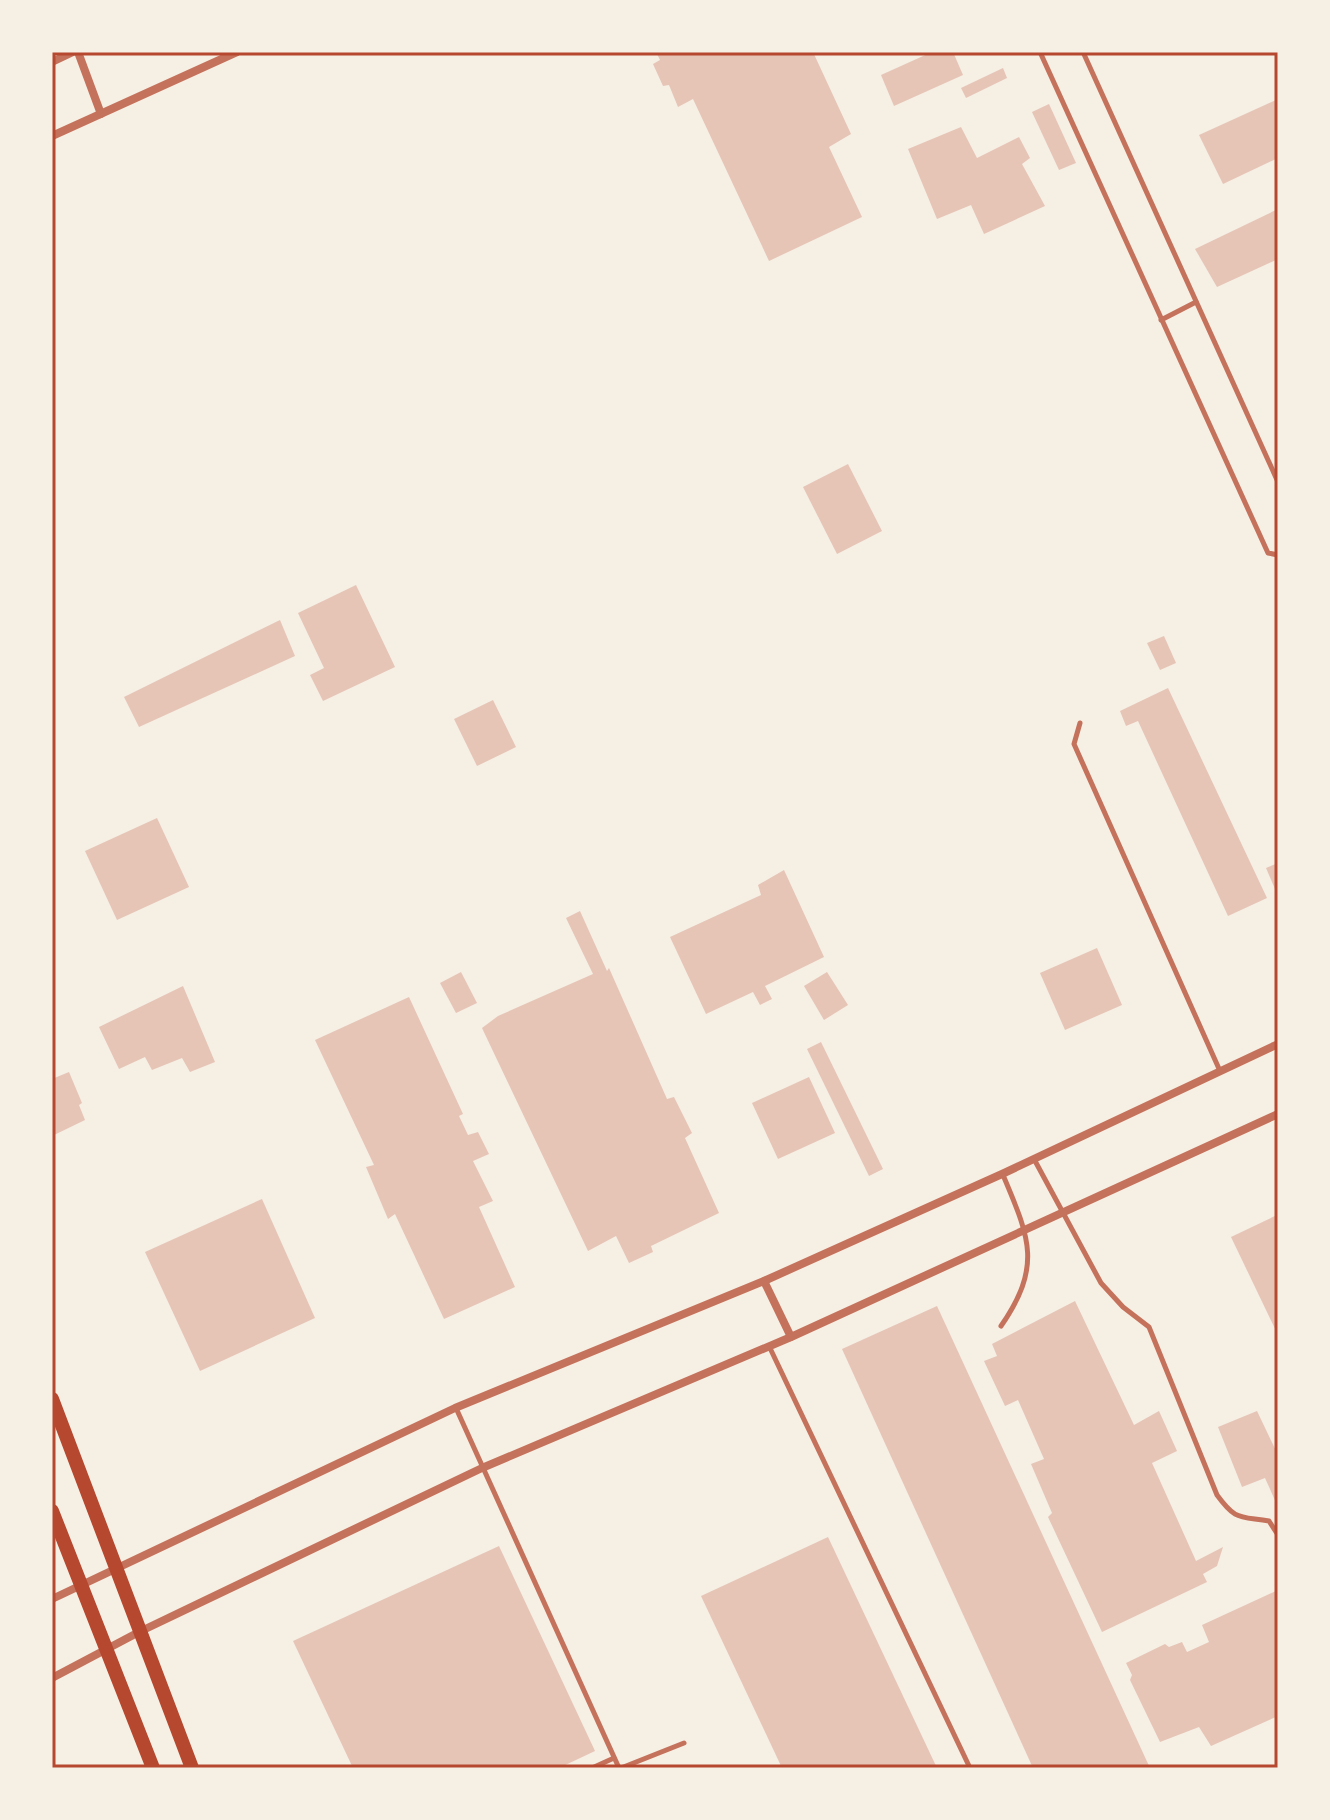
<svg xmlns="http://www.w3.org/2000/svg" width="1330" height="1820" font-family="'Source Sans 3',sans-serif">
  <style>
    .building { fill: #e6c5b7 }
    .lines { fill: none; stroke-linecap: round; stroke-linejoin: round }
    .service { stroke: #c5725c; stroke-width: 5 }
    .minor { stroke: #c5725c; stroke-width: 8 }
    .secondary { stroke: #b5482f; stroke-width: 14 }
    .neatline { fill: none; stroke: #b5482f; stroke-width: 3 }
  </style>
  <rect width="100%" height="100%" fill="#f6efe4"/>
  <!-- building -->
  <g class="building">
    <path d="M656,52H813L851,134L829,147L862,217L769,261L693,99L678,107L669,85L663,86L653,64L660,60Z"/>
    <path d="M932,52H953L963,75L894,106L881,75Z"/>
    <path d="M1003,68L1007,78L966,98L961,88Z"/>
    <path d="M1278,99V158L1223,184L1199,135Z"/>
    <path d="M1049,104L1076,163L1059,170L1032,112Z"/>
    <path d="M961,127L977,158L1019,137L1030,158L1022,164L1045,206L984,234L971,205L937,219L908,149Z"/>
    <path d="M1278,209V259L1217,287L1195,249Z"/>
    <path d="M848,464L882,531L837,554L803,487Z"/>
    <path d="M356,585L395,667L323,701L310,675L324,668L298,613Z"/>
    <path d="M280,620L295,656L139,727L124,697Z"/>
    <path d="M1164,636L1176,663L1160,670L1147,643Z"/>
    <path d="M1168,688L1267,898L1228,916L1138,721L1126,726L1120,711Z"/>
    <path d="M493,700L516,747L477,766L454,719Z"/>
    <path d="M157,818L189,887L117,920L85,851Z"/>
    <path d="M1278,863V896L1266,868Z"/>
    <path d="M784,870L824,957L765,986L772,999L760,1005L753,992L706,1014L670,937L761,895L758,885Z"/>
    <path d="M580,911L607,971L609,968L667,1099L674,1097L692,1133L685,1138L719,1213L651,1246L653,1252L629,1263L616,1236L588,1251L482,1028L498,1016L593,974L566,918Z"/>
    <path d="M1097,948L1122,1005L1065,1030L1040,973Z"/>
    <path d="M461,972L477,1003L456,1013L440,983Z"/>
    <path d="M827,972L848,1005L824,1020L804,986Z"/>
    <path d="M183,986L215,1062L190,1072L182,1058L152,1070L145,1057L119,1069L99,1027Z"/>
    <path d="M409,997L463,1114L459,1116L468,1135L478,1132L489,1154L473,1161L493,1201L479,1207L515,1287L444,1319L395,1214L388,1219L366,1167L374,1165L315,1040Z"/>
    <path d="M821,1042L883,1169L869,1176L807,1049Z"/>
    <path d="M69,1072L82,1103L79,1105L85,1120L52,1136V1079Z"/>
    <path d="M809,1077L835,1133L778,1159L752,1103Z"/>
    <path d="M262,1199L315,1318L200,1371L145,1252Z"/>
    <path d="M1277,1215L1278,1217V1335L1231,1237Z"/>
    <path d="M1075,1301L1134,1425L1159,1411L1177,1451L1152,1463L1196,1561L1223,1547L1217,1566L1203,1574L1207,1582L1102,1632L1048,1517L1052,1513L1031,1464L1044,1459L1018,1400L1005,1406L984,1361L997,1356L992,1344Z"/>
    <path d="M937,1306L1150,1768H1033L842,1349Z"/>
    <path d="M1257,1411L1278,1455V1507L1265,1478L1242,1487L1218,1427Z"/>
    <path d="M828,1537L937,1768H782L701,1596Z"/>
    <path d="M499,1546L595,1751L559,1768H353L293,1641Z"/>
    <path d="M1278,1590V1716L1211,1746L1199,1727L1160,1742L1130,1680L1132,1675L1126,1663L1165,1644L1169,1647L1182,1642L1187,1652L1209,1642L1202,1625Z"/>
  </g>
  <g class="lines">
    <!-- service -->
    <g class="service">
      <path d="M1040,52L1268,553L1278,555"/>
      <path d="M1083,52L1278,482"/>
      <path d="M1161,320L1196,302"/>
      <path d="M1080,723L1074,744L1220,1071"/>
      <path d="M1034,1159L1101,1283L1123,1307L1149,1327L1217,1495C1236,1521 1239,1516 1269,1521L1278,1535"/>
      <path d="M1001,1326C1043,1265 1029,1237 1003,1175"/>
      <path d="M769,1346L970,1768"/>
      <path d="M456,1408L619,1768"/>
      <path d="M592,1768L614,1758"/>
      <path d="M621,1768L684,1743"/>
    </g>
    <!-- minor -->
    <g class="minor">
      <path d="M78,52L101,114"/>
      <path d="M52,62L73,52"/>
      <path d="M52,136L237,52"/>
      <path d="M764,1281L791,1337"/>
      <path d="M52,1599L455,1408L764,1281L1002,1174L1278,1044"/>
      <path d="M52,1678L139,1632L482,1468L791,1337L1278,1114"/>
    </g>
    <!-- secondary -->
    <g class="secondary">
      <path d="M52,1399L192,1768"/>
      <path d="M52,1511L153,1768"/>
    </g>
  </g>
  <!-- border -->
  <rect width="1330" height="1820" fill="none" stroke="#f6efe4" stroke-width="108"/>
  <rect x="54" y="54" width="1222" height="1712" class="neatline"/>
</svg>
